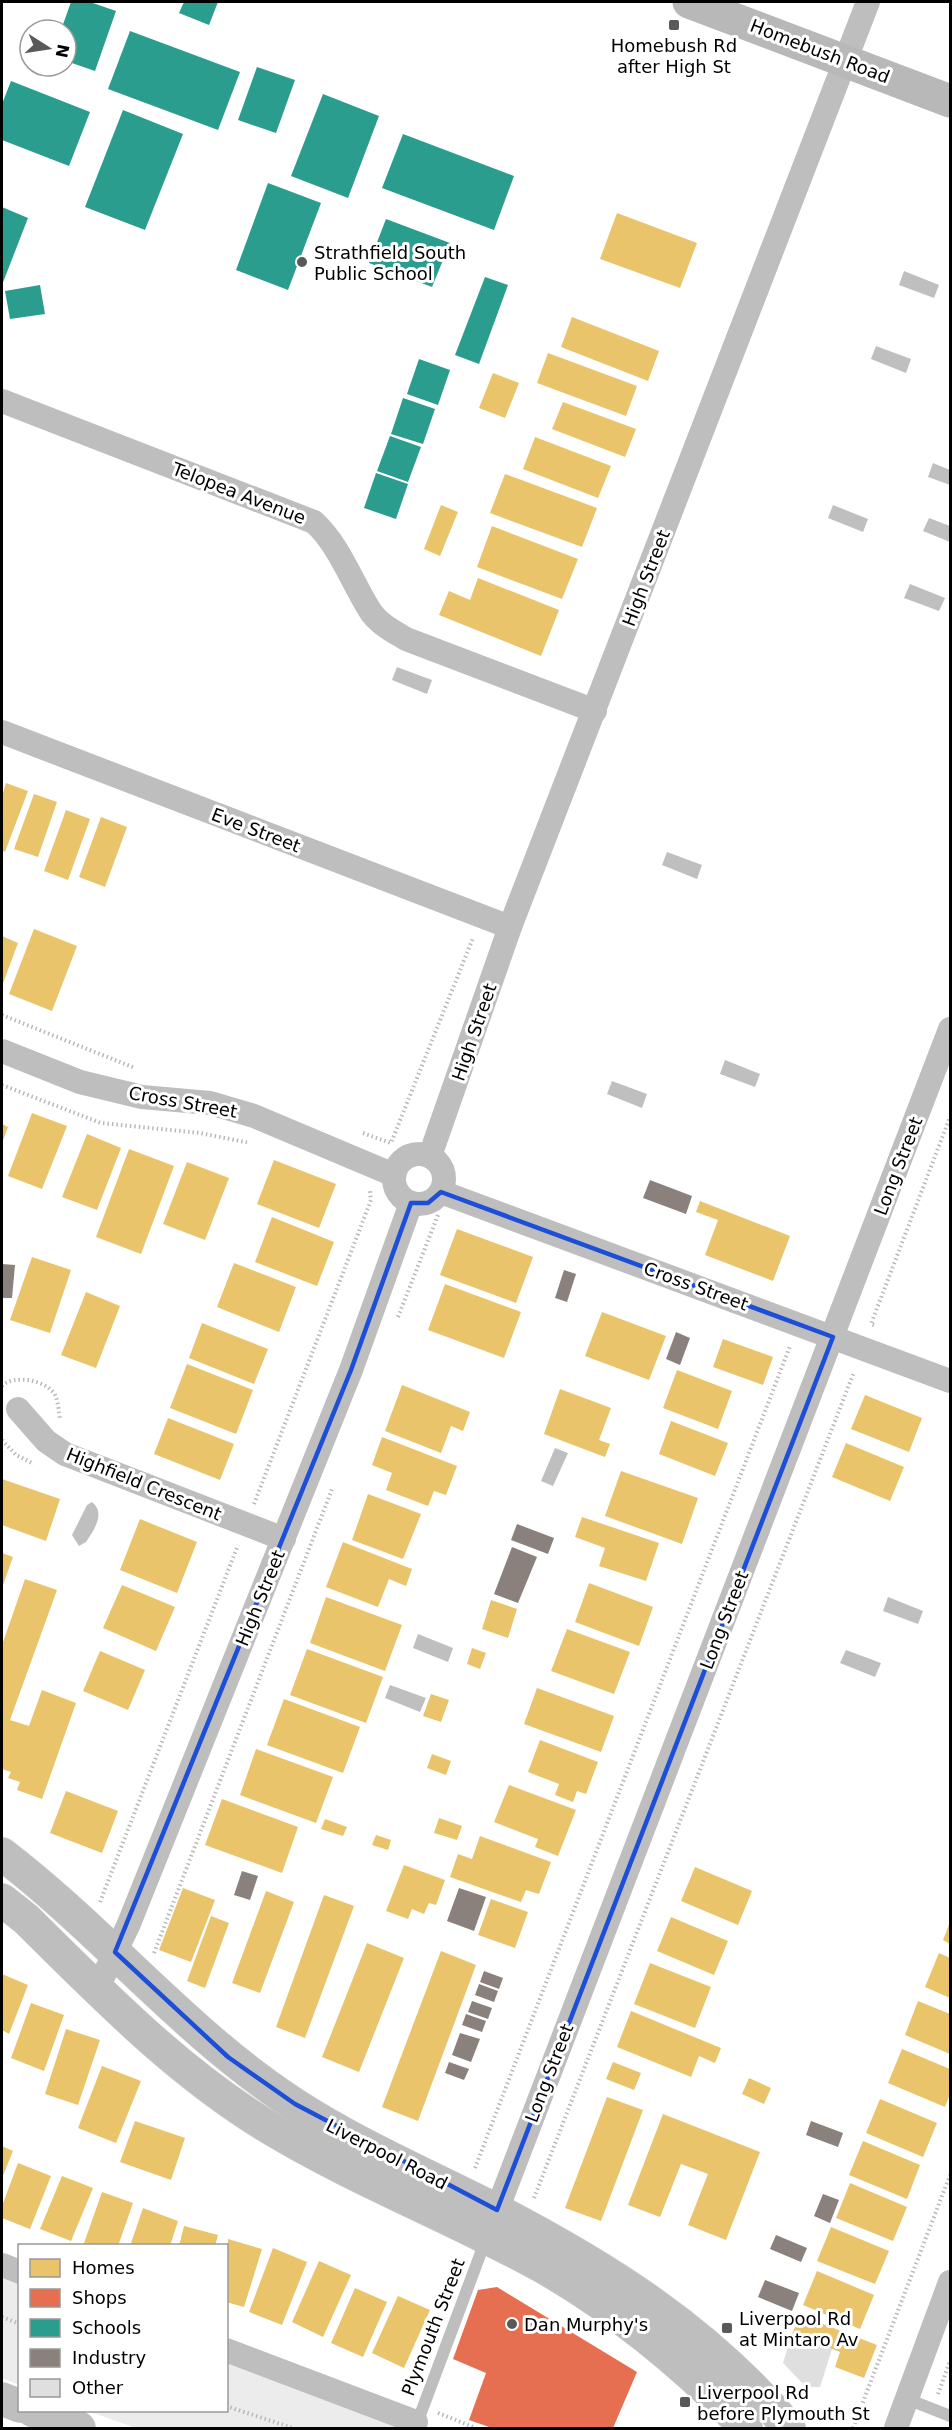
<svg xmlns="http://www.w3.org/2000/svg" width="952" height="2430" font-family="'DejaVu Sans',sans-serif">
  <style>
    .green { fill: #ececec }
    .water { fill: #bfbfbf }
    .homes { fill: #e9c46a }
    .shops { fill: #e76f51 }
    .schools { fill: #2a9d8f }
    .industry { fill: #8a817c }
    .building { fill: #dfdfdf }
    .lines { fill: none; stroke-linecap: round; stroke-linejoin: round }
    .primary-casing { stroke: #dbdbdb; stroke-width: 34 }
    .highway-casing { stroke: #dbdbdb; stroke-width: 34 }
    .path { stroke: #b9b9b9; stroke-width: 4; stroke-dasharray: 1.5 3; stroke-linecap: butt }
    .lane { stroke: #bebebe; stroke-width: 12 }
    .street { stroke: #bebebe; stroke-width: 24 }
    .secondary { stroke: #b8b8b8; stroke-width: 33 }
    .primary { stroke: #bebebe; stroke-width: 33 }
    .highway { stroke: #bebebe; stroke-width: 33 }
    .marked { fill: none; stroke: #1d4ed8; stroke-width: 4.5; stroke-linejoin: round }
    .poi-dot { fill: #595959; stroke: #fff; stroke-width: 2 }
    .labels { text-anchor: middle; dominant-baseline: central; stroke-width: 6; stroke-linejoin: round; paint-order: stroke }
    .poi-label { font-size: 18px; fill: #000; stroke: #fff; text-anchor: start }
    .street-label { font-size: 18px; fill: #000; stroke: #fff }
  </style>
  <rect width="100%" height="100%" fill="#fff"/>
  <!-- green -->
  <g class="green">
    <path d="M2,2278L19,2285V2385L2,2378Z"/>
    <path d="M227,2361L402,2428H136L88,2411L226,2410Z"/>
  </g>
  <!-- water -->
  <g class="water">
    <path d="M904,271L939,285L934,298L899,285Z"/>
    <path d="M876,346L911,359L906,373L871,359Z"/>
    <path d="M933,463L950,470V485L928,477Z"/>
    <path d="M833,505L868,519L863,532L828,518Z"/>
    <path d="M929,518L950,526V542L923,531Z"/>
    <path d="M910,584L945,598L939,611L904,598Z"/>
    <path d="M397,667L432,680L427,694L392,680Z"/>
    <path d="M667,852L702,865L697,879L662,865Z"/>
    <path d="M725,1060L760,1074L755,1087L720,1074Z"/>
    <path d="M612,1081L647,1094L642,1108L607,1094Z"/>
    <path d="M555,1448L568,1453L553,1486L541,1481Z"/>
    <path d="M92,1502C106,1513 94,1530 86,1542L79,1546L72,1535L87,1505Z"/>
    <path d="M888,1597L923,1611L918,1624L883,1611Z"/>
    <path d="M418,1634L453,1648L448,1662L413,1648Z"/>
    <path d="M846,1650L881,1663L875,1677L840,1663Z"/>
    <path d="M390,1685L426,1698L420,1712L385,1698Z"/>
  </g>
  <!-- homes -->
  <g class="homes">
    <path d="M617,213L697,243L680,288L600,259Z"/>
    <path d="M572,317L659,351L648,381L561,347Z"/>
    <path d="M548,353L637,386L626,416L537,383Z"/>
    <path d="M493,373L519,383L505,418L479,408Z"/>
    <path d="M563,402L636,429L625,457L552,429Z"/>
    <path d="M535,437L611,466L598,498L523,469Z"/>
    <path d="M505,474L597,508L582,547L490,513Z"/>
    <path d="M441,505L458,512L440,556L424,549Z"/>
    <path d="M492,526L578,559L562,599L477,567Z"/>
    <path d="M478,578L559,610L541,656L439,615L449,591L470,600Z"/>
    <path d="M6,783L28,791L5,852L2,850V796Z"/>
    <path d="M34,794L57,802L38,857L14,849Z"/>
    <path d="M66,810L90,819L68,880L44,871Z"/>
    <path d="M101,817L127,827L105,887L79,877Z"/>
    <path d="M34,929L77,946L52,1011L9,994Z"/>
    <path d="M2,936L18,943L2,986Z"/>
    <path d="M32,1113L67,1126L42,1189L8,1176Z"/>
    <path d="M2,1124L8,1127L2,1143Z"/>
    <path d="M87,1134L121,1148L97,1210L62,1197Z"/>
    <path d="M129,1149L174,1166L141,1254L96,1237Z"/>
    <path d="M274,1160L336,1184L319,1228L257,1204Z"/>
    <path d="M187,1162L229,1178L205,1240L163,1224Z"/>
    <path d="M700,1201L790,1236L773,1281L705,1255L718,1220L696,1212Z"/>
    <path d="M272,1217L334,1242L317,1286L255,1262Z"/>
    <path d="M457,1229L533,1257L516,1303L440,1275Z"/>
    <path d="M32,1257L71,1270L50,1333L10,1320Z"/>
    <path d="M234,1263L296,1287L279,1332L217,1307Z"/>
    <path d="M445,1284L521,1312L504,1358L428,1330Z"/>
    <path d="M86,1292L120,1306L96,1368L61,1355Z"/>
    <path d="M602,1312L666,1336L649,1380L585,1356Z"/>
    <path d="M202,1323L268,1349L254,1384L189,1358Z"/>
    <path d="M723,1339L773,1357L763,1385L713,1367Z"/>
    <path d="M187,1364L253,1390L236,1434L170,1408Z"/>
    <path d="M677,1370L732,1391L718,1429L663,1408Z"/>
    <path d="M402,1385L470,1412L463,1431L451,1426L441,1453L385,1431Z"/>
    <path d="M560,1389L611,1408L599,1440L610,1444L605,1457L544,1434Z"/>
    <path d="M865,1395L922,1418L909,1452L851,1429Z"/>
    <path d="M168,1418L234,1444L220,1480L154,1454Z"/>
    <path d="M671,1421L728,1443L715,1476L659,1454Z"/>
    <path d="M382,1437L457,1466L446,1495L434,1491L428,1506L386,1490L392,1473L372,1465Z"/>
    <path d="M846,1443L904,1467L890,1501L832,1477Z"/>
    <path d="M621,1471L698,1498L682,1544L605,1516Z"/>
    <path d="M2,1479L60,1499L46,1541L2,1525Z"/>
    <path d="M368,1494L421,1514L403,1559L352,1540Z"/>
    <path d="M582,1517L659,1543L646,1581L599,1566L605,1548L575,1537Z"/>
    <path d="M140,1519L197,1542L177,1593L120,1570Z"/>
    <path d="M343,1542L412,1569L406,1586L389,1579L378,1607L326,1587Z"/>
    <path d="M2,1553L13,1557L2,1588Z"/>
    <path d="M25,1579L57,1590L10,1720L29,1726L42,1690L76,1703L42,1799L17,1790L20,1782L8,1778L11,1772L2,1769V1645Z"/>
    <path d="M589,1583L653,1607L639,1646L575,1622Z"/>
    <path d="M122,1585L175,1607L156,1651L103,1628Z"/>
    <path d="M326,1597L402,1625L385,1671L310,1643Z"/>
    <path d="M491,1600L517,1609L508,1638L482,1629Z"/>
    <path d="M567,1629L630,1652L614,1694L551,1671Z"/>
    <path d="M472,1648L486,1653L480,1669L467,1664Z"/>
    <path d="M307,1649L383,1677L366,1723L290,1695Z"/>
    <path d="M100,1651L145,1670L128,1710L83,1691Z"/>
    <path d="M537,1688L614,1716L601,1752L524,1724Z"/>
    <path d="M431,1694L449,1700L441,1722L423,1716Z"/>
    <path d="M284,1699L360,1727L343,1773L267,1745Z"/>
    <path d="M540,1740L598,1762L586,1794L577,1791L573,1802L555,1795L559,1784L528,1772Z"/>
    <path d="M256,1749L333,1777L316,1823L240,1795Z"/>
    <path d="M432,1754L451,1761L446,1775L427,1768Z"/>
    <path d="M509,1785L576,1810L558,1856L535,1847L538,1839L494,1822Z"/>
    <path d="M66,1791L118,1811L102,1853L50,1833Z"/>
    <path d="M222,1799L298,1827L282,1873L205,1845Z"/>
    <path d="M439,1818L462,1826L457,1840L434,1833Z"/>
    <path d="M325,1819L347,1827L343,1836L321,1829Z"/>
    <path d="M376,1835L391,1840L388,1850L372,1845Z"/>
    <path d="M480,1836L551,1862L539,1894L526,1890L521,1902L450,1877L458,1854L472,1859Z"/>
    <path d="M404,1865L445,1880L436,1905L429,1903L424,1914L412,1909L408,1919L386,1911Z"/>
    <path d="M695,1867L752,1891L738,1925L681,1901Z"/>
    <path d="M183,1888L215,1900L191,1962L159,1950Z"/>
    <path d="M266,1891L294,1902L260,1993L232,1983Z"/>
    <path d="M324,1895L354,1906L305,2038L276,2027Z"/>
    <path d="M491,1899L528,1912L515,1948L478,1935Z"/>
    <path d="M211,1916L229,1923L205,1988L187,1981Z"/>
    <path d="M671,1917L728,1941L714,1975L657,1951Z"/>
    <path d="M950,1922V1944L943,1940Z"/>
    <path d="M367,1943L404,1958L359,2072L322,2057Z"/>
    <path d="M441,1951L476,1965L418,2121L382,2107Z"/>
    <path d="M939,1953L950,1958V1998L925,1987Z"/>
    <path d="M650,1963L711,1987L695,2028L634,2004Z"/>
    <path d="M2,1974L28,1985L9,2034L2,2030Z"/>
    <path d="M918,2001L950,2014V2054L905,2035Z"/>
    <path d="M31,2003L64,2015L44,2071L11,2058Z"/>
    <path d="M631,2011L721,2048L715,2063L699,2056L691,2077L617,2047Z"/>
    <path d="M66,2029L100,2040L78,2105L45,2094Z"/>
    <path d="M902,2049L950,2069V2094L945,2107L888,2083Z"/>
    <path d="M613,2062L641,2073L634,2090L606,2079Z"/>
    <path d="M102,2066L141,2081L116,2143L78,2128Z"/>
    <path d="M749,2078L771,2088L764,2104L742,2094Z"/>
    <path d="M607,2097L643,2110L601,2221L565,2208Z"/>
    <path d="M880,2099L937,2123L923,2157L866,2133Z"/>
    <path d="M663,2114L760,2152L726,2240L688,2225L708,2174L681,2164L660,2217L628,2205Z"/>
    <path d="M135,2121L185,2138L171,2180L120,2162Z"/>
    <path d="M863,2141L920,2165L907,2199L849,2175Z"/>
    <path d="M2,2146L13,2151L2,2178Z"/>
    <path d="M18,2163L51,2176L30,2229L2,2218V2206Z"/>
    <path d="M62,2176L93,2188L71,2241L40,2229Z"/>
    <path d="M850,2183L907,2207L893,2241L836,2218Z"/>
    <path d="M102,2192L133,2203L118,2246H83Z"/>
    <path d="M143,2208L178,2221L170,2246H130Z"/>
    <path d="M184,2226L218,2235L215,2246H179Z"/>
    <path d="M831,2227L889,2251L875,2284L817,2261Z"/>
    <path d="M228,2239L262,2249L244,2307L226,2302Z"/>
    <path d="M273,2248L307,2262L282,2325L249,2312Z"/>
    <path d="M319,2261L351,2275L323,2337L292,2322Z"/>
    <path d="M817,2271L874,2295L860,2329L803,2305Z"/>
    <path d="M355,2288L387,2302L363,2357L331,2343Z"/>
    <path d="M398,2296L430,2310L404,2368L372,2353Z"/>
    <path d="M800,2315L877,2345L864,2378L835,2367L840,2352L792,2334Z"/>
  </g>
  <!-- shops -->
  <path class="shops" d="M497,2287L637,2372L613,2428H492L469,2420L486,2373L453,2359L478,2290Z"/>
  <!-- schools -->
  <g class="schools">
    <path d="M71,2H90L116,11L95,71L66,61V30H61Z"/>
    <path d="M184,2H218L209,25L179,13Z"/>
    <path d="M130,31L240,72L218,130L108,89Z"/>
    <path d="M257,67L295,80L276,133L238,120Z"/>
    <path d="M11,81L90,112L69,166L2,140V104Z"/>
    <path d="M323,94L379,116L348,198L291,176Z"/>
    <path d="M123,110L183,134L145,230L85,207Z"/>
    <path d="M403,134L514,176L494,230L382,188Z"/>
    <path d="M268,183L321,203L288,290L236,270Z"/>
    <path d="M2,207L28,218L2,285Z"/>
    <path d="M386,219L450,243L432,287L369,263Z"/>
    <path d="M485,277L508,285L479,364L455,355Z"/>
    <path d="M40,285L45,314L10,319L5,291Z"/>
    <path d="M419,359L450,370L438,405L407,394Z"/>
    <path d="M403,398L435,409L423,444L391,434Z"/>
    <path d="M390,436L421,447L408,482L377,471Z"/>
    <path d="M376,473L408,484L396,519L364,508Z"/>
  </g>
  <!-- industry -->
  <g class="industry">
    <path d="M650,1180L692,1196L686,1214L643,1198Z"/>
    <path d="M2,1264L15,1265L12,1298H2Z"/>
    <path d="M564,1270L576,1274L567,1302L555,1298Z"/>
    <path d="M676,1332L690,1338L680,1365L666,1359Z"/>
    <path d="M517,1524L554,1538L548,1554L511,1540Z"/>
    <path d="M512,1547L537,1557L518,1603L494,1594Z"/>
    <path d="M242,1871L258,1876L250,1900L234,1895Z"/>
    <path d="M459,1888L486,1897L474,1931L447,1921Z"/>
    <path d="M484,1971L503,1978L499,1989L480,1982Z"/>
    <path d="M479,1984L498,1991L494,2002L475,1995Z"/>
    <path d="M472,2001L492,2008L488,2019L468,2012Z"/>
    <path d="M466,2014L486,2021L482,2032L462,2025Z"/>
    <path d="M460,2033L480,2039L471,2062L452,2055L456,2044L471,2050L456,2044Z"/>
    <path d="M449,2062L469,2069L464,2080L445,2073Z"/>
    <path d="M811,2121L843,2133L838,2147L806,2135Z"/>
    <path d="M823,2194L839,2200L830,2223L814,2216Z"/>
    <path d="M776,2235L807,2248L801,2262L770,2249Z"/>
    <path d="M765,2280L799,2293L792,2311L758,2297Z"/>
  </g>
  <!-- building -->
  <path class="building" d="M792,2334L832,2349L820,2387H806L783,2363Z"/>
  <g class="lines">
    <defs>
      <g id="primary">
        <path d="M2,2399L20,2406"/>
        <path d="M32,2410L79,2428"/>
      </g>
      <g id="highway">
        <path d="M2,1854C104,1932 186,2034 294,2104C357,2145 427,2175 494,2209C606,2267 708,2331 789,2428"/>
        <path d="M2,1900L26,1919C102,1994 177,2072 270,2128C358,2181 455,2218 545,2268C621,2312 686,2366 746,2428"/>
      </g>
    </defs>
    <!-- primary casing -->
    <use href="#primary" class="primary-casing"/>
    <!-- highway casing -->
    <use href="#highway" class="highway-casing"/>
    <!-- path -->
    <g class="path">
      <path d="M2,1015L135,1068"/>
      <path d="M2,1085L101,1123L200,1133L250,1143"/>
      <path d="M363,1133L391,1143L473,938"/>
      <path d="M398,1317L438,1215"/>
      <path d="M874,1325L871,1324L950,1117"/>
      <path d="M2,1386C13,1374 47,1380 55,1395C58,1401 59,1412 60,1419"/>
      <path d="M2,1440L16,1455L34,1464"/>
      <path d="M254,1504L371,1200L370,1191"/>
      <path d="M100,1902L238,1545"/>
      <path d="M154,1953L332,1489"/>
      <path d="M475,2168L790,1346"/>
      <path d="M534,2198L854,1372"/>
      <path d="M2,2317L20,2324"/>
      <path d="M938,2394L950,2361"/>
      <path d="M226,2406L293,2428"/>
      <path d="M438,2413L476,2428"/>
      <path d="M853,2428L950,2175"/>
    </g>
    <!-- lane -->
    <g class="lane">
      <path d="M907,2399L950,2416"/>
      <path d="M416,2426L486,2239"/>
    </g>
    <!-- street -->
    <g class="street">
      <path d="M2,401L314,522C339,545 351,580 369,609C377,623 393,631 406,639L595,711"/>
      <path d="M2,732L510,927"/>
      <path d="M2,1051L80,1082L142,1097L210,1103L254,1116L394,1175"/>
      <circle cx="419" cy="1179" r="25"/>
      <path d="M430,1156L510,927L868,2"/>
      <path d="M441,1192L950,1381"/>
      <path d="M18,1409L46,1441L65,1454L284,1539"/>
      <path d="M97,1989L128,1926L351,1370L411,1203"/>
      <path d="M497,2210L950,1029"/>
      <path d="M2,2265L20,2272"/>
      <path d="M226,2350L416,2422"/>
      <path d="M896,2428L950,2282"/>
    </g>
    <!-- secondary -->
    <path class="secondary" d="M689,2L950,101"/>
    <!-- primary -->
    <use href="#primary" class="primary"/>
    <!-- highway -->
    <use href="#highway" class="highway"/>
  </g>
  <!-- marked area -->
  <path class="marked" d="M441,1192L833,1337L497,2210L295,2104L228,2057L115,1952L351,1370L411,1203H428Z"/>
  <!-- markers -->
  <g class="poi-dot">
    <rect x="668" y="19" width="12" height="12" rx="3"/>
    <circle cx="302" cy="262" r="6"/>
    <circle cx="512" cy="2324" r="6"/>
    <rect x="721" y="2322" width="12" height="12" rx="3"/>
    <rect x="679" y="2396" width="12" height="12" rx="3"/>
  </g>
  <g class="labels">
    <!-- poi labels -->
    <g class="poi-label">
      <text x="674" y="45" text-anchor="middle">Homebush Rd<tspan x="674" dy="21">after High St</tspan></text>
      <text x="314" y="252">Strathfield South<tspan x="314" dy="21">Public School</tspan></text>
      <text x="739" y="2318">Liverpool Rd<tspan x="739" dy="21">at Mintaro Av</tspan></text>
      <text x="524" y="2324">Dan Murphy's</text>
      <text x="697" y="2392">Liverpool Rd<tspan x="697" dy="21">before Plymouth St</tspan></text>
    </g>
    <!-- street labels -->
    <g class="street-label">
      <text transform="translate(820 51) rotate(21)">Homebush Road</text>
      <text transform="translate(239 493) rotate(21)">Telopea Avenue</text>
      <text transform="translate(646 578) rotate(-69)">High Street</text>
      <text transform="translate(256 830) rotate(21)">Eve Street</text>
      <text transform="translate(474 1032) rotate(-71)">High Street</text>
      <text transform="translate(183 1102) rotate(10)">Cross Street</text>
      <text transform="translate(898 1166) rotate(-69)">Long Street</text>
      <text transform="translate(696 1286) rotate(20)">Cross Street</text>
      <text transform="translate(144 1484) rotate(22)">Highfield Crescent</text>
      <text transform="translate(260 1598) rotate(-68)">High Street</text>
      <text transform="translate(724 1620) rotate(-69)">Long Street</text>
      <text transform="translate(549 2073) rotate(-69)">Long Street</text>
      <text transform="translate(387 2154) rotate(27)">Liverpool Road</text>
      <text transform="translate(433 2327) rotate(-69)">Plymouth Street</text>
    </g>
  </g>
  <!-- border -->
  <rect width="952" height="2430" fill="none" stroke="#000000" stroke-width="6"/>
  <!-- legend -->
  <rect x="18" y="2244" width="210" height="168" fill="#ffffff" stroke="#999999" stroke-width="1.5"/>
  <rect x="30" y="2259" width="30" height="18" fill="#e9c46a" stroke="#999999" stroke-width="1.5"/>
  <text x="72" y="2274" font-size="18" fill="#000000">Homes</text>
  <rect x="30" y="2289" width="30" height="18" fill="#e76f51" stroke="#999999" stroke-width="1.5"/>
  <text x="72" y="2304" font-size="18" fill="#000000">Shops</text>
  <rect x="30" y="2319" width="30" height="18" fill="#2a9d8f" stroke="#999999" stroke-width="1.5"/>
  <text x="72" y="2334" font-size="18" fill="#000000">Schools</text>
  <rect x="30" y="2349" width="30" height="18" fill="#8a817c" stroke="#999999" stroke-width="1.5"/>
  <text x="72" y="2364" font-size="18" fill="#000000">Industry</text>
  <rect x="30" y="2379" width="30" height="18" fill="#dfdfdf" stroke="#999999" stroke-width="1.5"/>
  <text x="72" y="2394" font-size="18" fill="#000000">Other</text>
  <!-- north arrow -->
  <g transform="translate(48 48) rotate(102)"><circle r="28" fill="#ffffff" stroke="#999999" stroke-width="1.5"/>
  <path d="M0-4.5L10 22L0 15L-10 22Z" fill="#595959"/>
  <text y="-9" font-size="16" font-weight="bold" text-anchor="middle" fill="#000000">N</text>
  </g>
</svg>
